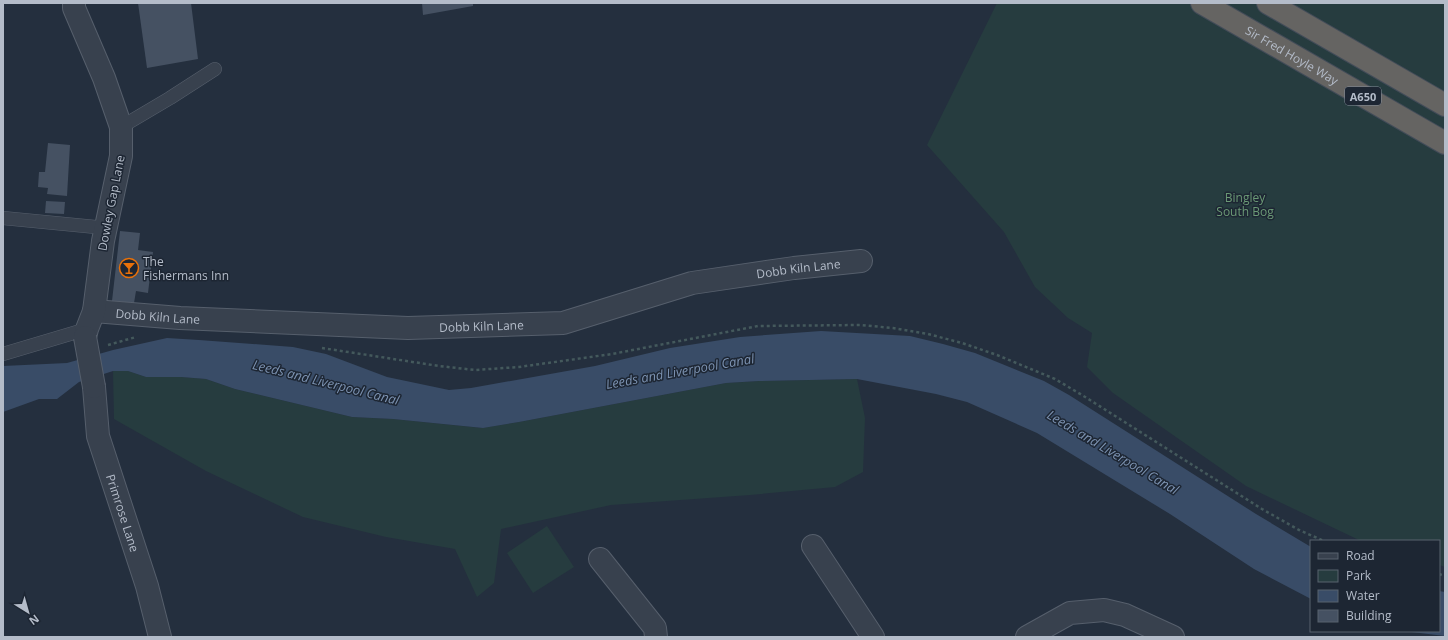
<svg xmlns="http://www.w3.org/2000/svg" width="1448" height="640" font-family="'Open Sans',sans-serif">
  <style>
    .green { fill: #263c3f }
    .water { fill: #394c67 }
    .building { fill: #455162 }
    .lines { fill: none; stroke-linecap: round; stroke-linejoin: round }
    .service-casing { stroke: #565f6c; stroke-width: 14 }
    .minor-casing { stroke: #565f6c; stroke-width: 24 }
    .tertiary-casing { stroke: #565f6c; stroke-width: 24 }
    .trunk-casing { stroke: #434c59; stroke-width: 24 }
    .path { stroke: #44595c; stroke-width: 2.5; stroke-dasharray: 3 3; stroke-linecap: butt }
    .service { stroke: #38414e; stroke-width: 13 }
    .minor { stroke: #38414e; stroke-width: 22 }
    .tertiary { stroke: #38414e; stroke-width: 22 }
    .trunk { stroke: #656462; stroke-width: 22 }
    .tertiary-bridge-casing { stroke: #565f6c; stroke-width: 24; stroke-linecap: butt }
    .tertiary-bridge { stroke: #38414e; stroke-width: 22 }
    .labels { text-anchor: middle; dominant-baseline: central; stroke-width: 3; stroke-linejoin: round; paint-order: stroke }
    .shield { fill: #1d2633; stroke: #878f9c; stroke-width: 1 }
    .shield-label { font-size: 11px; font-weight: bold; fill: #b4bcc9 }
    .street-label { font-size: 12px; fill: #b4bcc9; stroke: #1d2633 }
    .park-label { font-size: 12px; fill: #6b9a76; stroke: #1d2633 }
    .poi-label { font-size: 12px; fill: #b4bcc9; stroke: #1d2633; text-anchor: start }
    .water-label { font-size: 13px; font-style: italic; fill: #7c92b1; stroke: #1d2633 }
  </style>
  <rect width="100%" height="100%" fill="#242f3e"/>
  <!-- green -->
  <g class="green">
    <path d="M997,3H1445V567L1439,565V541H1361L1246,486L1113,393L1087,367L1092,333L1068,318L1035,287L1004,232L927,145Z"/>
    <path d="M113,371H128L146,377H181L206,379L235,389L352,417L393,419L482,428L519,422L726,383L759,381L857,379L865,418L863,472L835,487L750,495L611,505L501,529L494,583L477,597L455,549L386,537L303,517L206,471L114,419Z"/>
    <path d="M547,526L574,567L533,593L507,553Z"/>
  </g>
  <!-- water -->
  <g class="water">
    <path d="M821,331L910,336L943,344L975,353L1044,381L1069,395L1256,514L1311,547V599L1254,569L1170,514L1037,433L967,402L936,394L857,379L759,381L726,383L519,422L483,428L393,419L352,417L235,389L206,379L181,377H146L128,371H113L79,382L57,399H39L3,412V366L67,363L113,350L167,338L199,340L293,347L326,354L387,377L449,390L471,388L595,366L670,348L740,337Z"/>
    <path d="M1439,591L1445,592V636L1403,631H1439Z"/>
  </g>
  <!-- building -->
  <g class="building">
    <path d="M138,3H191L198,59L147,68Z"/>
    <path d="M422,3H473V6L423,15Z"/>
    <path d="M48,143L70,145L67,196L47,194L48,188L38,187L39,172H45Z"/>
    <path d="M46,201L65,202L64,214L45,213Z"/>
    <path d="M120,231L140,233L138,250L153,252L148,293L136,291L134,303L112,301Z"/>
  </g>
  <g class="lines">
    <defs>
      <g id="service">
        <path d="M121,127L170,98L215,69"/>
        <path d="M3,218L106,228"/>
        <path d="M3,354L87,329"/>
      </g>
      <g id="minor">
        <path id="s1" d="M94,311L180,318L408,328L563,323L692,283L794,268L861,261"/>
        <path d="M813,546L873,637"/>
        <path d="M600,559L655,628L656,637"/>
        <path d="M1027,637L1070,613L1104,610L1125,615L1173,637"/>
      </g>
      <g id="tertiary">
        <path d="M74,3V8L104,78L121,127V156L103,241L94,311L87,329L85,337"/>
        <path id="s2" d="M94,387L98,436L147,586L160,637"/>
      </g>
      <g id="trunk">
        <path id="s3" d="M1202,3L1445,143"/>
        <path d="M1268,3L1445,105"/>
      </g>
    </defs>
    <!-- service casing -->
    <use href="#service" class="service-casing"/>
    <!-- minor casing -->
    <use href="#minor" class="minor-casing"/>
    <!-- tertiary casing -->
    <use href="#tertiary" class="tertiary-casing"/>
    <!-- trunk casing -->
    <use href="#trunk" class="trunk-casing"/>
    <!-- path -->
    <g class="path">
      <path d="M108,345L136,337"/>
      <path d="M322,348L439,366L475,370L519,367L612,354L758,326L860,325L893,328L928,334L962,343L997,355L1055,379L1082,395L1262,509L1299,530L1324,541"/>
      <path d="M1439,574L1445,576"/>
    </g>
    <!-- service -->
    <use href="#service" class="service"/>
    <!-- minor -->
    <use href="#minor" class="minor"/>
    <!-- tertiary -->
    <use href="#tertiary" class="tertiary"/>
    <!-- trunk -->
    <use href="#trunk" class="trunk"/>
    <defs>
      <path id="tertiary-bridge" d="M85,337L94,387"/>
    </defs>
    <!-- tertiary-bridge casing -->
    <use href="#tertiary-bridge" class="tertiary-bridge-casing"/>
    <!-- tertiary-bridge -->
    <use href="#tertiary-bridge" class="tertiary-bridge"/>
  </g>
  <!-- icons -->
  <defs>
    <symbol id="bar-ring" viewBox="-11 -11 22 22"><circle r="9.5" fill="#1d2633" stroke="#e8710a" stroke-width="1.5"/><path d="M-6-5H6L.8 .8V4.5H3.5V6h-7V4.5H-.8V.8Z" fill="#e8710a"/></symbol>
  </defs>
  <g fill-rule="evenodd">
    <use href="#bar-ring" x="118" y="257" width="22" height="22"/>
  </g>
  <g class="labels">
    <!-- shield labels -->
    <rect class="shield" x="1345" y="87" width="36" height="18" rx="3"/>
    <g class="shield-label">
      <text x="1363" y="96">A650</text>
    </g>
    <!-- street labels -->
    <g class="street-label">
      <text stroke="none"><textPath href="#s3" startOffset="104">Sir Fred Hoyle Way</textPath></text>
      <text transform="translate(111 203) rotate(-79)">Dowley Gap Lane</text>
      <text stroke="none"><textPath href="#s1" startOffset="712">Dobb Kiln Lane</textPath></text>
      <text stroke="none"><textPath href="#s1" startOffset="64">Dobb Kiln Lane</textPath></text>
      <text stroke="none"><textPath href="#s1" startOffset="388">Dobb Kiln Lane</textPath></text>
      <text stroke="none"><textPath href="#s2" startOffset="130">Primrose Lane</textPath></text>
    </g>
    <!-- park labels -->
    <g class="park-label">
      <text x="1245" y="197">Bingley<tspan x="1245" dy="14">South Bog</tspan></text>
    </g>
    <!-- poi labels -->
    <g class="poi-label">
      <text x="143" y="261">The<tspan x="143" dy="14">Fishermans Inn</tspan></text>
    </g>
    <!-- water labels -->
    <g class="water-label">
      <text transform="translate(680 371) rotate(-10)">Leeds and Liverpool Canal</text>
      <text transform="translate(326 382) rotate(14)">Leeds and Liverpool Canal</text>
      <text transform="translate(1113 452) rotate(31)">Leeds and Liverpool Canal</text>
    </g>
  </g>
  <!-- border -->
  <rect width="1448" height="640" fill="none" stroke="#b4bcc9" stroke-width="8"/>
  <!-- legend -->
  <rect x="1310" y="540" width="130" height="92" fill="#1d2633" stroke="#59626f"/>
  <rect x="1318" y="553" width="20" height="6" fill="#38414e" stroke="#59626f"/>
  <text x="1346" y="560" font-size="12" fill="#b4bcc9">Road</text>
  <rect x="1318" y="570" width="20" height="12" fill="#263c3f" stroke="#59626f"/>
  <text x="1346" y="580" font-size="12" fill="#b4bcc9">Park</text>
  <rect x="1318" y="590" width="20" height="12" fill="#394c67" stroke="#59626f"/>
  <text x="1346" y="600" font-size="12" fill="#b4bcc9">Water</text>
  <rect x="1318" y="610" width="20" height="12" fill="#455162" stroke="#59626f"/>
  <text x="1346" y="620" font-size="12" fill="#b4bcc9">Building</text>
  <!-- north arrow -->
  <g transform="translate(28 612) rotate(143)" stroke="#1d2633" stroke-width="3" paint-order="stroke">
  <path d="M0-3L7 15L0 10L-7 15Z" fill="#b4bcc9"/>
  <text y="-6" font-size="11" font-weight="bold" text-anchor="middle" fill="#b4bcc9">N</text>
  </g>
</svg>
